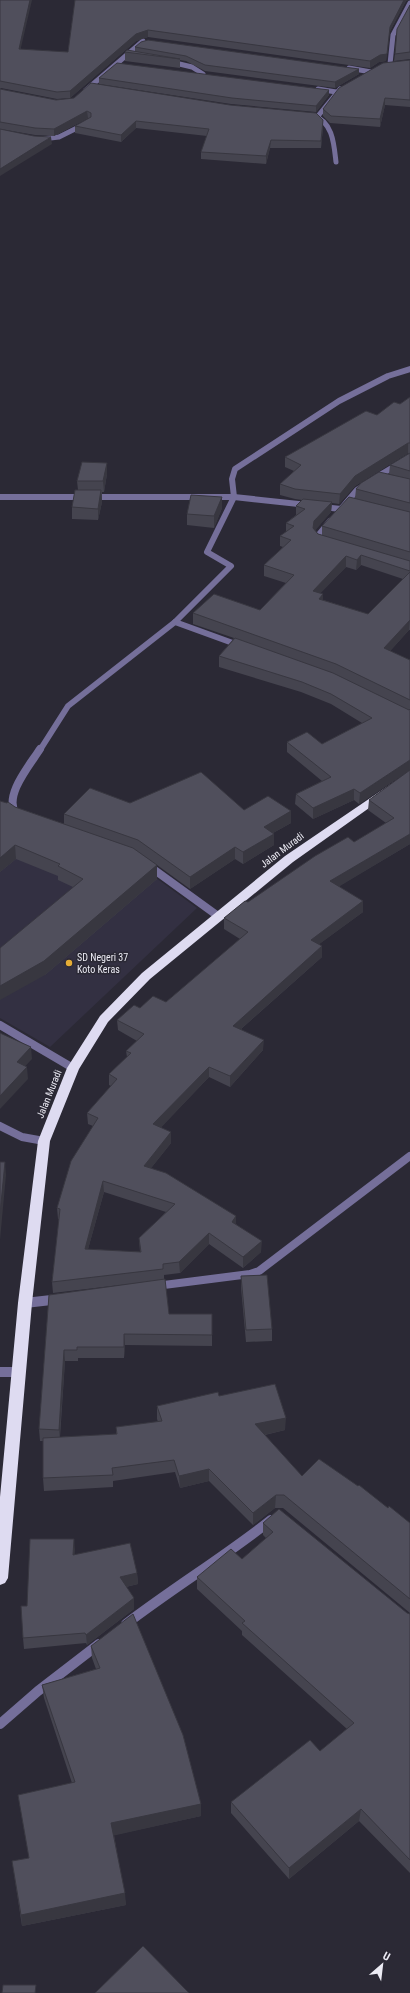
<svg xmlns="http://www.w3.org/2000/svg" width="410" height="1993" font-family="'Roboto Condensed',sans-serif">
  <style>
    .built { fill: #333042 }
    .lines { fill: none; stroke-linecap: round; stroke-linejoin: round }
    .street-far3 { stroke: #756f9a; stroke-width: 5 }
    .street-far2 { stroke: #756f9a; stroke-width: 6 }
    .street-far1 { stroke: #756f9a; stroke-width: 8 }
    .street { stroke: #756f9a; stroke-width: 10 }
    .highway { fill: #dedbf1; fill-rule: evenodd }
    .wall { fill: #45444f; fill-rule: evenodd }
    .shaded-wall { fill: #383740 }
    .building { fill: #504f5c; stroke: #383740; fill-rule: evenodd }
    .poi-dot { fill: #e6ad36; stroke: #2b2935; stroke-width: 1.5 }
    .labels { text-anchor: middle; dominant-baseline: central; stroke-width: 3; stroke-linejoin: round; paint-order: stroke }
    .street-label { font-size: 10px; fill: #ecebf4; stroke: #2b2935 }
    .poi-label { font-size: 10px; fill: #ecebf4; stroke: #2b2935; text-anchor: start }
  </style>
  <rect width="100%" height="100%" fill="#2b2935"/>
  <!-- built -->
  <path class="built" d="M0,810L133,861L197,908L50,1047L0,1018Z"/>
  <g class="lines">
    <!-- street-far3 -->
    <g class="street-far3">
      <path d="M171,62L192,67L203,74"/>
      <path d="M390,64L393,35L410,3"/>
      <path d="M349,68L371,72"/>
      <path d="M318,89L336,92"/>
      <path d="M85,91L143,41"/>
      <path d="M314,116C333,122 334,145 336,162"/>
      <path d="M318,116L340,89"/>
      <path d="M42,139L59,137L85,124"/>
    </g>
    <!-- street-far2 -->
    <g class="street-far2">
      <path d="M375,478L410,457"/>
      <path d="M0,497H234L308,505"/>
      <path d="M322,507L341,509L357,490L363,486"/>
      <path d="M323,541L317,537L330,521"/>
      <path d="M175,622L241,646"/>
      <path d="M40,750L68,706L175,622L231,566L207,552L234,497L232,479L235,469L339,401L388,376L410,369"/>
    </g>
    <!-- street-far1 -->
    <g class="street-far1">
      <path d="M16,814C3,796 30,765 40,749"/>
      <path d="M149,866L218,916"/>
      <path d="M0,1025L73,1068"/>
      <path d="M0,1126L22,1137L44,1141"/>
      <path d="M156,1286L250,1274L259,1271L410,1156"/>
    </g>
    <!-- street -->
    <g class="street">
      <path d="M25,1303L60,1299"/>
      <path d="M0,1372H18"/>
      <path d="M126,1624C173,1588 224,1557 271,1520"/>
      <path d="M0,1724L38,1691L99,1644"/>
    </g>
    <!-- highway -->
    <path class="highway" d="M410,771V779L293,862L150,979L108,1022L79,1069L50,1141L32,1303L8,1578L5,1583L0,1585V1497L18,1303L38,1141L67,1068L100,1016L142,973L285,856Z"/>
  </g>
  <!-- wall -->
  <g class="wall">
    <path d="M0,0L21,49L68,52L75,0H408L406,1L389,33L386,61L379,62L370,68L148,37L136,41L70,98L57,99L1,88L0,89Z"/>
    <path d="M410,5V59L394,61L395,54Z"/>
    <path d="M135,47L359,69V74L335,88L205,71L186,61L180,60V68L125,61V52L135,51Z"/>
    <path d="M410,60V107L385,105L380,127L330,123L323,116V109Z"/>
    <path d="M99,78L329,90V95L316,112L231,104L99,84Z"/>
    <path d="M0,89L56,100L323,127L321,148H270L266,164L201,159V152L207,136L136,128L121,142L75,133V126L89,118H88L54,136L35,135L0,129Z"/>
    <path d="M410,397V630H409L390,651L410,660V770L359,804L354,800L313,819L295,804L296,794L322,781L287,752V742L322,744L362,723L331,704L301,692L219,667V656L234,638L193,624V613L260,610L286,583L264,576V565L283,547L280,546V536L286,532V523L296,515V506L302,500L295,499L280,495V484L294,471L285,467V457L377,415L400,404ZM408,453H409L390,465L389,474L356,489L355,498L322,526V535L318,534L315,530L331,512L332,503L339,504L355,486ZM361,565L403,579L368,614L323,600L320,593L346,567L356,570Z"/>
    <path d="M107,474L104,492H102V502L98,520L72,519V507L78,490L77,481Z"/>
    <path d="M222,508L214,528L187,525V514Z"/>
    <path d="M410,770V844L339,886L363,912L319,944L322,957L241,1029L263,1050L230,1087L209,1077L161,1127L171,1143L151,1168L236,1224L261,1252L243,1268L209,1244L180,1273L164,1275V1279L169,1314H212V1346L125,1345L124,1358H78V1361H65L60,1437L116,1434V1427L158,1422L157,1419V1406L219,1396L285,1430L265,1435L302,1476L388,1508L410,1523V1613L283,1508H275L253,1525L209,1481L180,1488L175,1472L113,1481V1487L44,1491L43,1478V1441H40L39,1429L49,1295L154,1281L53,1293L52,1282L59,1219H58L57,1208L93,1126L88,1124L87,1113L111,1086L109,1085V1074L127,1057L126,1051L137,1041L118,1030L117,1020L140,1008L166,1002L240,939L224,929V918L248,902L354,842L386,823L368,810L369,800ZM104,1192L166,1212L139,1238L140,1252L88,1249Z"/>
    <path d="M130,803L244,810L291,823L273,833L274,834V845L243,864L235,859L190,889L157,865V879L45,975L73,887L58,880V876L16,859L0,872L15,807L64,824V814Z"/>
    <path d="M241,1276L272,1329V1341L246,1342L241,1288Z"/>
    <path d="M263,1523L407,1613L410,1614V1873L359,1821L289,1879L231,1813V1802L320,1751L347,1729L242,1635V1631L197,1589V1577L242,1559L266,1538L263,1535Z"/>
    <path d="M74,1539V1555L137,1573L138,1584L126,1587L134,1598V1609L87,1645L86,1643L24,1649L23,1638L27,1606Z"/>
    <path d="M91,1646L201,1816L114,1835L126,1905L22,1926L12,1861L29,1858L20,1807L18,1795L72,1783L44,1698L42,1685L96,1669L92,1658Z"/>
  </g>
  <!-- shaded-wall -->
  <g class="shaded-wall">
    <path d="M30,0H32L19,56V49Z"/>
    <path d="M404,0H408L406,1L389,33L386,61L379,62L370,68V61Z"/>
    <path d="M148,30V37L136,41L70,98V91L136,34Z"/>
    <path d="M359,69V74L335,88V82Z"/>
    <path d="M329,90V95L316,112V106Z"/>
    <path d="M385,98V105L380,127V119Z"/>
    <path d="M87,111L88,118L54,136V129Z"/>
    <path d="M323,120V127L321,148V141Z"/>
    <path d="M136,121V128L121,142V135Z"/>
    <path d="M51,137L52,144L0,176V169Z"/>
    <path d="M271,140L270,148L266,164V156Z"/>
    <path d="M408,443V453L355,486L339,504L340,494L355,476Z"/>
    <path d="M107,463V474L104,492L103,481Z"/>
    <path d="M101,490L102,502L98,520V509Z"/>
    <path d="M222,497V508L214,528V516Z"/>
    <path d="M332,502L331,512L314,532L313,528L314,521Z"/>
    <path d="M361,555V565L356,570L357,560Z"/>
    <path d="M346,556V567L313,601V591Z"/>
    <path d="M323,594V605L319,599Z"/>
    <path d="M410,620L409,630L383,659L384,648Z"/>
    <path d="M410,760V770L359,804L360,793Z"/>
    <path d="M354,789V800L313,819V808Z"/>
    <path d="M291,811V823L264,838V827Z"/>
    <path d="M274,834V845L243,864V852Z"/>
    <path d="M410,834V844L330,892V881Z"/>
    <path d="M15,845L16,859L0,872V858Z"/>
    <path d="M235,847V859L190,889V877Z"/>
    <path d="M157,865V879L45,975L0,1000V986Z"/>
    <path d="M363,901V912L310,951L311,940Z"/>
    <path d="M322,946V957L233,1036V1026Z"/>
    <path d="M264,1040L263,1050L230,1087V1076Z"/>
    <path d="M31,1047L32,1059L18,1074L17,1062Z"/>
    <path d="M27,1067L28,1079L0,1109V1096Z"/>
    <path d="M209,1067V1077L154,1135L153,1124Z"/>
    <path d="M171,1132V1143L144,1177V1166Z"/>
    <path d="M5,1162L6,1175L0,1240V1214Z"/>
    <path d="M103,1181L104,1192L85,1260V1249Z"/>
    <path d="M236,1216V1226L232,1222Z"/>
    <path d="M209,1233V1244L180,1273L179,1262Z"/>
    <path d="M262,1241L261,1252L243,1268V1257Z"/>
    <path d="M124,1334L125,1345L124,1358Z"/>
    <path d="M64,1350L65,1361L59,1441V1430Z"/>
    <path d="M286,1418L285,1430L255,1437V1424Z"/>
    <path d="M209,1469V1481L180,1488L179,1476Z"/>
    <path d="M276,1495L275,1508L253,1525V1513Z"/>
    <path d="M74,1539L75,1550L74,1566L73,1555Z"/>
    <path d="M137,1573L138,1584L121,1588L120,1577Z"/>
    <path d="M134,1598V1609L87,1645L86,1635Z"/>
    <path d="M201,1804V1816L112,1836L111,1823Z"/>
    <path d="M361,1809L359,1821L289,1879V1868Z"/>
    <path d="M125,1893L126,1905L22,1926L21,1915Z"/>
  </g>
  <!-- building -->
  <g class="building">
    <path d="M0,0H30L19,49L68,52L75,0H404L390,27L387,54L380,55L370,61L148,30L136,34L70,91L57,92L0,81Z"/>
    <path d="M410,5V52L395,54L397,29Z"/>
    <path d="M148,40L359,69L335,82L205,65L186,56L135,47L141,42Z"/>
    <path d="M127,50L180,59L125,52Z"/>
    <path d="M410,60V100L385,98L380,119L331,116L323,109L339,88L383,63Z"/>
    <path d="M117,63L329,90L316,106L232,98L99,78Z"/>
    <path d="M91,83L230,105L316,113L323,120L321,141L271,140L266,156L201,152L209,129L136,121L121,135L75,126L91,117V113L87,111L54,129L35,128L0,122V89L56,100L74,98Z"/>
    <path d="M0,129L34,136L51,137L0,169Z"/>
    <path d="M410,397V443H408L355,476L340,494L295,489L280,484L301,465L285,457L366,411L377,415L394,402L400,404Z"/>
    <path d="M410,453V471L390,465Z"/>
    <path d="M82,462L107,463L103,481H77Z"/>
    <path d="M379,472L410,479V503L356,489L361,483Z"/>
    <path d="M75,490H101L98,509L72,507Z"/>
    <path d="M191,495L222,497L214,516L187,514Z"/>
    <path d="M349,497L410,512V552L322,526Z"/>
    <path d="M303,499L332,502L314,521L313,528L318,534L410,561V571L361,555L357,560L346,556L313,591L323,594L319,599L368,614L410,572V620L384,648L410,660V700L336,664L193,613L214,594L260,610L294,575L264,565L291,540L280,536L294,526L286,523L305,509L296,506Z"/>
    <path d="M235,638L333,673L409,710L410,709V760L360,793L354,789L313,808L296,794L331,777L287,742L307,732L322,744L372,718L331,694L302,682L219,656Z"/>
    <path d="M410,770V834L330,881L363,901L311,940L322,946L233,1026L264,1040L230,1076L209,1067L153,1124L171,1132L144,1166L166,1173L236,1216L232,1222L262,1241L243,1257L209,1233L179,1262L163,1264V1269L52,1282L60,1209L57,1208L71,1161L98,1118L87,1113L117,1079L109,1074L131,1053L126,1051L144,1034L117,1020L134,1005L140,1008L153,996L166,1002L248,932L224,918L245,901L248,902L315,856L348,837L354,842L394,818L369,800ZM103,1181L175,1204L139,1238L141,1252L85,1249Z"/>
    <path d="M201,772L244,810L268,796L291,811L264,827L274,834L243,852L235,847L190,877L138,840L64,814L90,788L130,803Z"/>
    <path d="M0,801L7,803L8,802L15,807L133,848L157,865L44,961L0,986V948L83,879L58,866L60,864L15,845L0,858Z"/>
    <path d="M0,1033L31,1047L17,1062L27,1067L0,1096Z"/>
    <path d="M0,1162H5L0,1214Z"/>
    <path d="M267,1275L272,1329L246,1330L241,1276Z"/>
    <path d="M165,1279L169,1314H212V1335L124,1334V1347H77V1350H64L59,1430L39,1429L49,1295Z"/>
    <path d="M275,1384L286,1418L255,1424L302,1476L319,1459L358,1486L359,1485L388,1508L389,1506L410,1523V1599L284,1495H276L253,1513L209,1469L179,1476L174,1460L112,1468L113,1475L43,1478V1438L117,1434L116,1427L162,1421L157,1406L218,1392L219,1396Z"/>
    <path d="M279,1509L407,1613L410,1614V1860L361,1809L289,1868L231,1802L310,1740L320,1751L354,1723L242,1623L245,1621L197,1577L231,1549L242,1559L273,1532L263,1523Z"/>
    <path d="M30,1539H74L73,1555L130,1543L137,1573L120,1577L134,1598L86,1635L85,1633L23,1638L21,1606H27Z"/>
    <path d="M133,1614L183,1735L201,1804L111,1823L125,1893L21,1915L12,1861L29,1858L18,1795L75,1782L42,1685L100,1668L91,1646Z"/>
    <path d="M143,1946L189,1993H95Z"/>
    <path d="M3,1985H36L35,1993H2Z"/>
  </g>
  <!-- markers -->
  <circle class="poi-dot" cx="69" cy="963" r="4"/>
  <g class="labels">
    <!-- street labels -->
    <g class="street-label">
      <text transform="translate(282 850) rotate(-37)">Jalan Muradi</text>
      <text transform="translate(49 1094) rotate(-68)">Jalan Muradi</text>
    </g>
    <!-- poi labels -->
    <g class="poi-label">
      <text x="77" y="957">SD Negeri 37<tspan x="77" dy="12">Koto Keras</tspan></text>
    </g>
  </g>
  <!-- north arrow -->
  <g transform="translate(382 1965) rotate(28)" stroke="#2b2935" stroke-width="3" paint-order="stroke">
  <path d="M0-3L7 15L0 10L-7 15Z" fill="#ecebf4"/>
  <text y="-6" font-size="11" font-weight="bold" text-anchor="middle" fill="#ecebf4">U</text>
  </g>
</svg>
